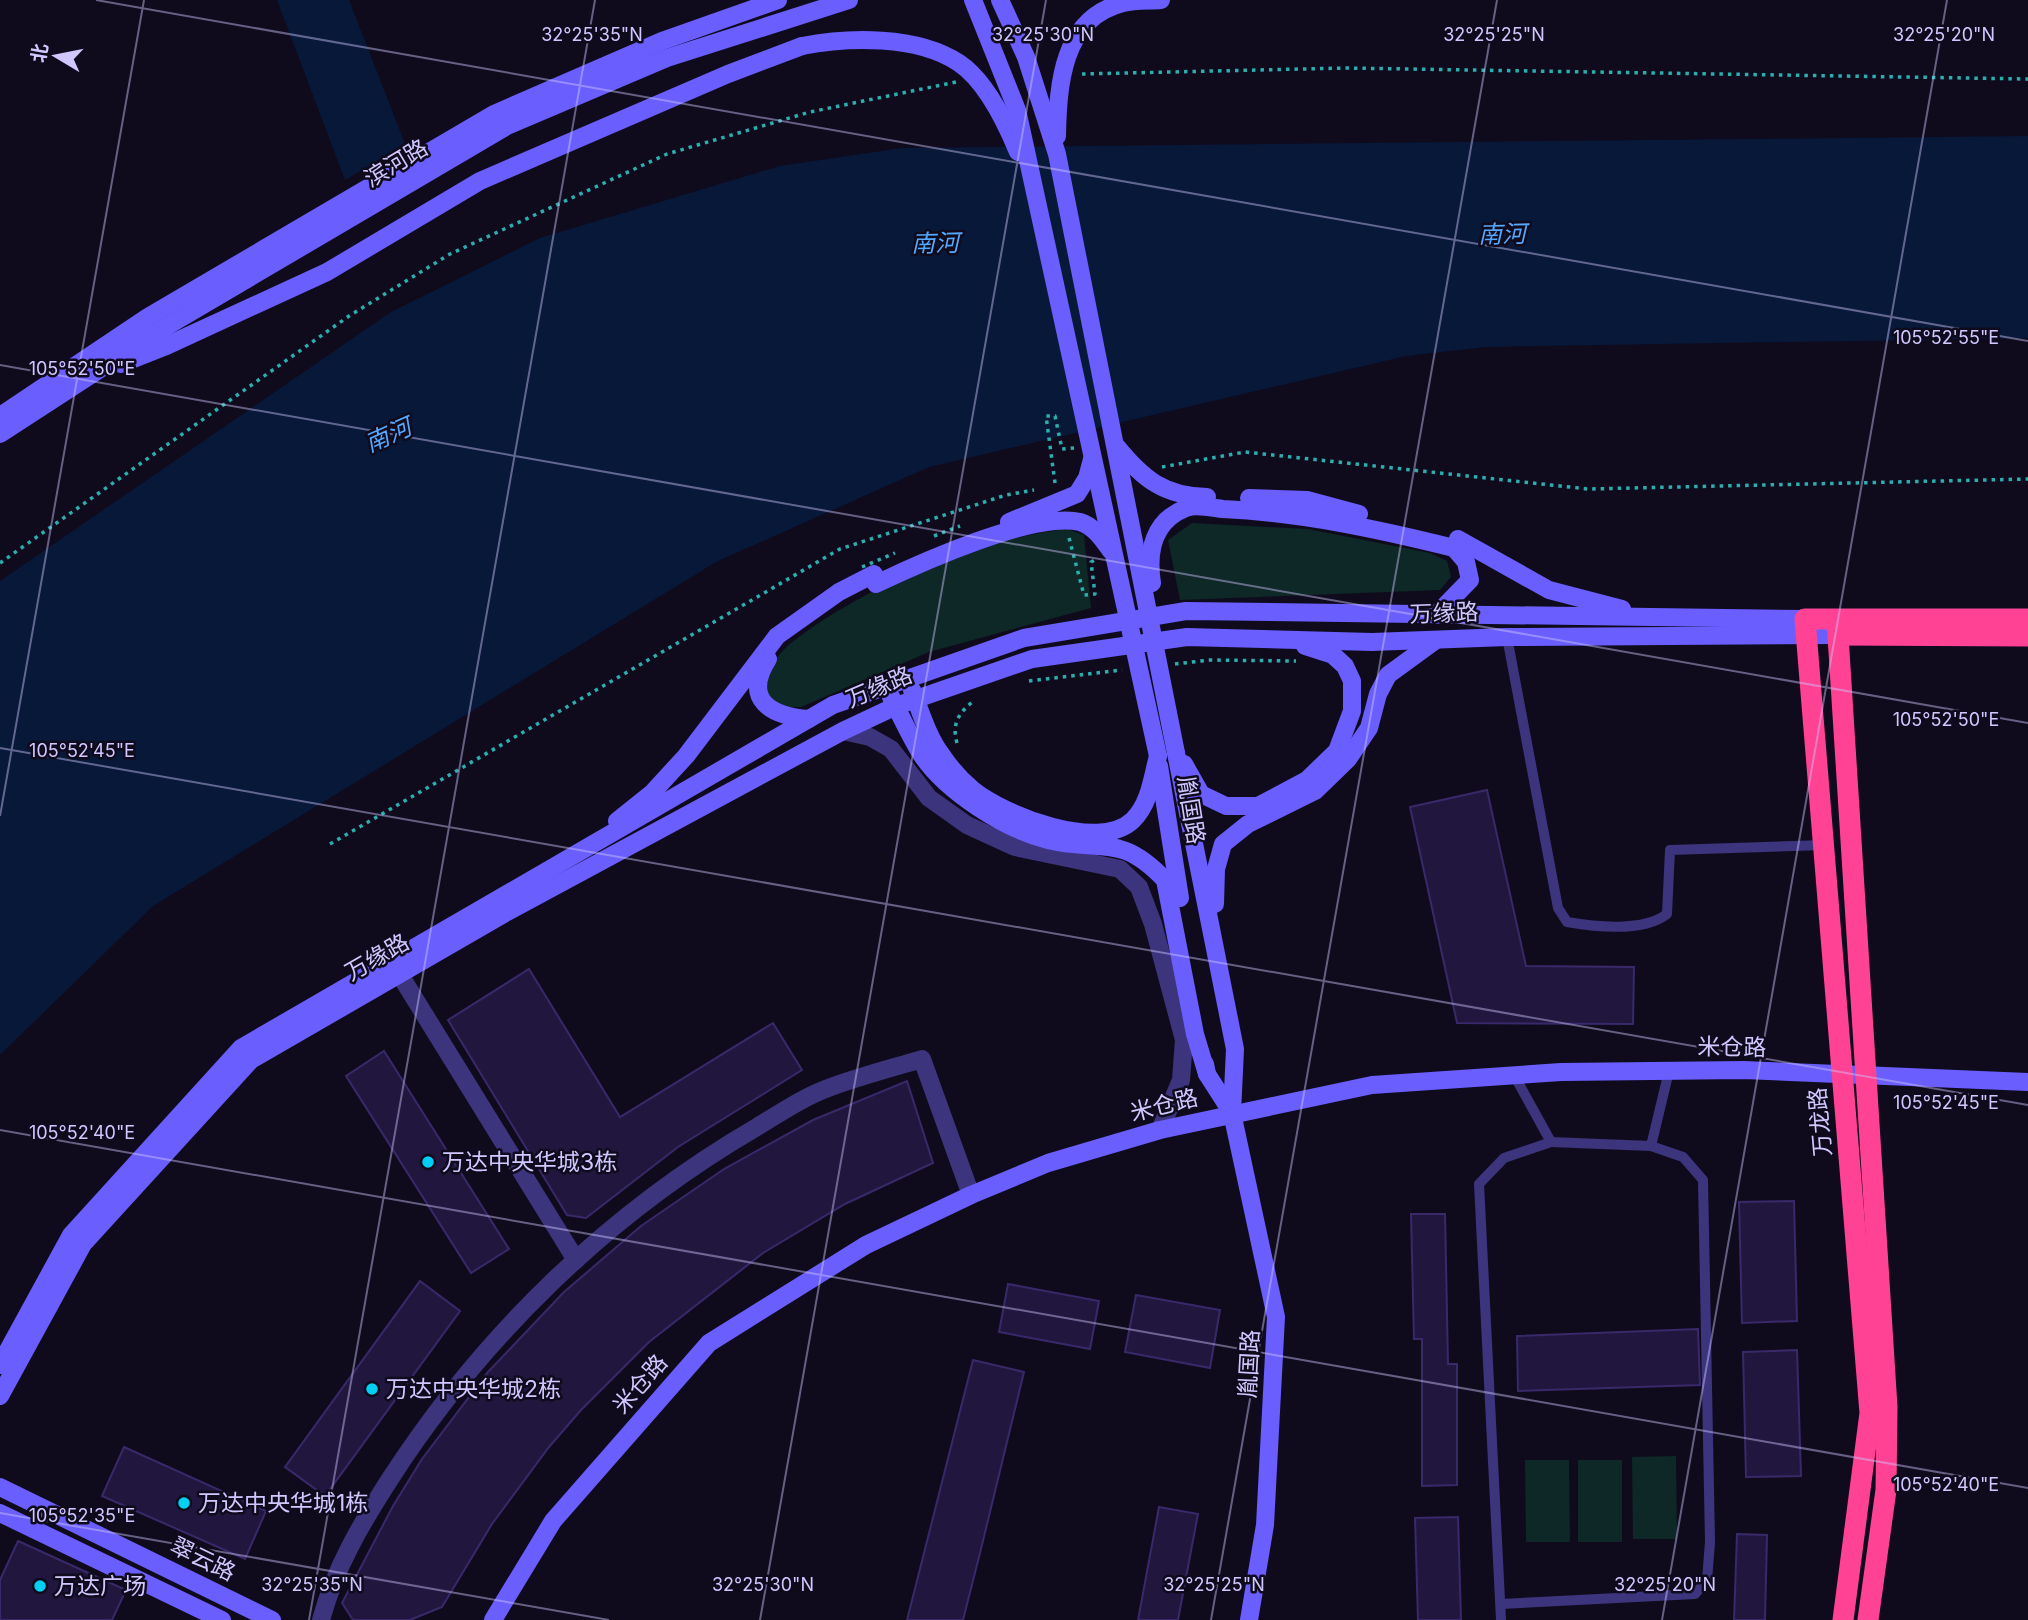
<svg xmlns="http://www.w3.org/2000/svg" width="2028" height="1620" font-family="Inter,'Noto Sans SC',sans-serif">
  <style>
    .green { fill: #0e2727 }
    .water { fill: #081839 }
    .building { fill: #21173e; stroke: #39296b; stroke-width: 2 }
    .lines { fill: none; stroke-linecap: round; stroke-linejoin: round }
    .path { stroke: #2bafae; stroke-width: 3.5; stroke-dasharray: 3.5 5; stroke-linecap: butt }
    .lane { stroke: #3c357d; stroke-width: 10 }
    .street { stroke: #3c357d; stroke-width: 18 }
    .secondary { stroke: #6a5eff; stroke-width: 18 }
    .highway { stroke: #ff4294; stroke-width: 21 }
    .path-bridge { stroke: #2bafae; stroke-width: 3.5; stroke-dasharray: 3.5 5; stroke-linecap: butt }
    .secondary-bridge { stroke: #6a5eff; stroke-width: 18 }
    .ticks { fill: none; stroke: #d0c7ff; stroke-width: 2; stroke-opacity: 0.45 }
    .poi-dot { fill: #00cef2; stroke: #0f0b1d; stroke-width: 2.5 }
    .labels { text-anchor: middle; dominant-baseline: central; stroke-width: 5; stroke-linejoin: round; paint-order: stroke }
    .street-label { font-size: 23px; fill: #d0c7ff; stroke: #0f0b1d }
    .poi-label { font-size: 23px; fill: #d0c7ff; stroke: #0f0b1d; text-anchor: start }
    .water-label { font-size: 24px; font-style: italic; fill: #55a8ff; stroke: #0f0b1d }
    .ticks-label { font-size: 18px; text-anchor: middle; fill: #d0c7ff; stroke: #0f0b1d; stroke-width: 5; stroke-linejoin: round; paint-order: stroke }
  </style>
  <rect width="100%" height="100%" fill="#0f0b1d"/>
  <!-- green -->
  <g class="green">
    <path d="M1192,523L1308,529L1430,553L1447,561L1451,577L1440,590L1180,600L1168,540Z"/>
    <path d="M1067,529L1084,535L1091,608L929,652L801,707H780L767,693L766,671C774,662 782,650 791,643C864,586 976,540 1067,529Z"/>
    <path d="M1676,1456L1677,1539H1633L1632,1457Z"/>
    <path d="M1525,1460H1569L1570,1542H1526Z"/>
    <rect x="1578" y="1460" width="44" height="82"/>
  </g>
  <!-- water -->
  <g class="water">
    <path d="M277,0H349L405,144L345,180Z"/>
    <path d="M2028,136V338L1486,347L1406,356L929,467L716,562L153,906L0,1055V581L391,312L540,238L780,166L902,148Z"/>
  </g>
  <!-- building -->
  <g class="building">
    <path d="M1487,790L1526,966L1634,967L1633,1024L1457,1023L1410,807Z"/>
    <path d="M529,969L620,1117L773,1023L802,1070L678,1147L586,1218L567,1215L448,1020Z"/>
    <path d="M384,1051L509,1249L471,1273L346,1076Z"/>
    <path d="M907,1081L933,1163L845,1204L763,1253L649,1342L581,1410L549,1447L492,1524L442,1607L410,1620H353L342,1603L393,1506L422,1459L488,1372L564,1292L641,1226L724,1169L813,1120Z"/>
    <path d="M1794,1201L1797,1321L1742,1323L1739,1202Z"/>
    <path d="M1411,1214H1445L1448,1364H1457V1485L1422,1486V1339H1414Z"/>
    <path d="M420,1281L460,1311L325,1496L285,1467Z"/>
    <path d="M1008,1284L1099,1301L1090,1349L999,1332Z"/>
    <path d="M1136,1295L1220,1310L1210,1368L1125,1352Z"/>
    <path d="M1698,1329L1700,1385L1518,1391L1517,1336Z"/>
    <path d="M1797,1350L1801,1476L1746,1477L1743,1352Z"/>
    <path d="M973,1360L1024,1372L981,1549L963,1620H907Z"/>
    <path d="M124,1447L266,1511L245,1559L102,1496Z"/>
    <path d="M1159,1507L1198,1514L1178,1620H1138Z"/>
    <path d="M1458,1517L1461,1620H1418L1415,1518Z"/>
    <path d="M1737,1534L1767,1535L1765,1620H1734Z"/>
    <path d="M18,1541L126,1590L112,1620H0V1580Z"/>
  </g>
  <g class="lines">
    <!-- path -->
    <g class="path">
      <path d="M1082,74L1346,68L2028,79"/>
      <path d="M1162,467L1245,452L1588,489L2028,479"/>
      <path d="M1055,483L1046,416H1055L1062,449L1074,448"/>
      <path d="M1069,538L1084,595L1095,594L1091,562L1095,560"/>
      <path d="M0,563L349,316L450,254L667,154L810,112L956,82"/>
      <path d="M1175,664L1210,660L1296,661"/>
      <path d="M1029,681L1122,670"/>
      <path d="M957,743C951,723 960,711 975,700"/>
      <path d="M330,844L840,549L1006,495L1034,490"/>
    </g>
    <!-- lane -->
    <g class="lane">
      <path d="M1507,637L1558,908L1567,922C1596,927 1644,932 1667,914L1670,850L1824,845"/>
      <path d="M1514,1075L1551,1142L1651,1146L1669,1071"/>
      <path d="M1501,1604L1695,1594L1707,1580L1710,1542L1703,1180L1683,1157L1651,1146"/>
      <path d="M1501,1620L1479,1184L1504,1158L1551,1142"/>
    </g>
    <!-- street -->
    <g class="street">
      <path d="M843,731L870,737L891,749L929,798L967,825L1015,847L1120,869L1139,887L1153,924L1184,1040L1181,1080L1160,1130"/>
      <path d="M392,962L576,1260"/>
      <path d="M321,1620C335,1568 361,1524 390,1479C483,1335 609,1213 757,1127C780,1113 805,1096 831,1087C861,1076 892,1068 922,1059L971,1195"/>
    </g>
    <!-- secondary -->
    <g class="secondary">
      <path d="M121,364L164,347L327,272L480,181L728,74L802,46"/>
      <path d="M0,416L148,317L494,114L662,41L778,0"/>
      <path d="M0,434L157,332L507,126L667,58L849,0"/>
      <path d="M1458,539L1549,590L1622,609"/>
      <path d="M1436,615L1470,580L1466,562L1454,548"/>
      <path d="M768,659C742,700 771,716 809,719"/>
      <path d="M912,690C920,710 928,737 941,754C949,766 962,781 973,790C1004,815 1099,853 1133,820C1150,803 1152,778 1158,756"/>
      <path d="M891,697C901,716 910,736 921,754C946,792 1005,829 1048,840C1102,853 1119,832 1165,880L1195,1034L1207,1074"/>
      <path d="M1176,753L1235,1049L1232,1113L1276,1317L1265,1525L1249,1620"/>
      <path d="M1184,764L1201,794L1226,806H1258L1307,780L1337,751L1352,711V681L1345,666L1333,655L1305,646"/>
      <path d="M1159,766L1180,898"/>
      <path d="M617,821L652,793L686,756L777,636L839,592L874,574"/>
      <path d="M1215,904L1216,869L1223,844L1248,824L1315,791L1348,759L1369,728L1378,694L1388,675L1436,640"/>
      <path d="M1205,1064L1207,1074L1232,1113"/>
      <path d="M0,1365L71,1235L241,1048L833,705L1024,638L1186,611L1805,619"/>
      <path d="M0,1396L83,1244L251,1060L507,912L843,731L896,706L1032,659L1187,637L1372,642L1507,637L1840,635"/>
      <path d="M0,1487L272,1620"/>
      <path d="M0,1513L222,1620"/>
      <path d="M493,1620L553,1521L709,1343L866,1245L971,1195L1048,1163L1160,1130L1372,1085L1561,1072L1744,1070L2028,1082"/>
    </g>
    <!-- highway -->
    <g class="highway">
      <path d="M1837,620L1887,1407L1886,1490L1868,1620"/>
      <path d="M1840,635L2028,636"/>
      <path d="M1843,1620L1870,1413L1805,619H2028"/>
    </g>
    <!-- path-bridge -->
    <g class="path-bridge">
      <path d="M934,536L960,526"/>
      <path d="M862,567L895,553"/>
    </g>
    <!-- secondary-bridge -->
    <g class="secondary-bridge">
      <path d="M973,0L1017,110L1158,756"/>
      <path d="M1000,0L1026,57L1057,154L1176,753"/>
      <path d="M802,46C848,37 917,35 959,63C986,81 1006,123 1018,152"/>
      <path d="M1057,136C1058,85 1062,18 1123,3C1135,0 1149,1 1161,0"/>
      <path d="M1117,447C1143,479 1164,496 1207,497"/>
      <path d="M1249,498L1307,500L1359,514"/>
      <path d="M1009,522L1077,494L1087,478L1092,459"/>
      <path d="M1152,583C1147,551 1153,521 1186,508C1195,504 1213,508 1223,509C1303,513 1377,529 1454,548"/>
      <path d="M876,584C920,563 1035,511 1080,522C1094,526 1103,540 1111,551"/>
    </g>
  </g>
  <!-- ticks -->
  <path class="ticks" d="M96,0L2028,341M0,365L2028,723M0,748L2028,1105M0,816L144,0M0,1130L2028,1488M0,1513L609,1620M309,1620L595,0M760,1620L1046,0M1211,1620L1497,0M1662,1620L1947,0"/>
  <!-- markers -->
  <g class="poi-dot">
    <circle cx="428" cy="1162" r="7"/>
    <circle cx="372" cy="1389" r="7"/>
    <circle cx="184" cy="1503" r="7"/>
    <circle cx="40" cy="1586" r="7"/>
  </g>
  <g class="labels">
    <!-- street labels -->
    <g class="street-label">
      <text transform="translate(396 163) rotate(-31)">滨河路</text>
      <text transform="translate(1444 613) rotate(-2)">万缘路</text>
      <text transform="translate(879 687) rotate(-23)">万缘路</text>
      <text transform="translate(1191 810) rotate(81)">胤国路</text>
      <text transform="translate(377 957) rotate(-30)">万缘路</text>
      <text transform="translate(1732 1047) rotate(1)">米仓路</text>
      <text transform="translate(1164 1105) rotate(-14)">米仓路</text>
      <text transform="translate(1820 1122) rotate(-95)">万龙路</text>
      <text transform="translate(1249 1364) rotate(-87)">胤国路</text>
      <text transform="translate(640 1384) rotate(-49)">米仓路</text>
      <text transform="translate(203 1559) rotate(26)">翠云路</text>
    </g>
    <!-- poi labels -->
    <g class="poi-label">
      <text x="442" y="1162">万达中央华城3栋</text>
      <text x="386" y="1389">万达中央华城2栋</text>
      <text x="198" y="1503">万达中央华城1栋</text>
      <text x="54" y="1586">万达广场</text>
    </g>
    <!-- water labels -->
    <g class="water-label">
      <text transform="translate(1502 234) rotate(-1)">南河</text>
      <text transform="translate(935 243) rotate(-1)">南河</text>
      <text transform="translate(388 435) rotate(-24)">南河</text>
    </g>
  </g>
  <g class="ticks-label">
    <text x="592" y="41">32°25'35"N</text>
    <text x="1043" y="41">32°25'30"N</text>
    <text x="1494" y="41">32°25'25"N</text>
    <text x="1944" y="41">32°25'20"N</text>
    <text x="1946" y="344">105°52'55"E</text>
    <text x="82" y="375">105°52'50"E</text>
    <text x="1946" y="726">105°52'50"E</text>
    <text x="82" y="757">105°52'45"E</text>
    <text x="1946" y="1109">105°52'45"E</text>
    <text x="82" y="1139">105°52'40"E</text>
    <text x="1946" y="1491">105°52'40"E</text>
    <text x="82" y="1522">105°52'35"E</text>
    <text x="312" y="1591">32°25'35"N</text>
    <text x="763" y="1591">32°25'30"N</text>
    <text x="1214" y="1591">32°25'25"N</text>
    <text x="1665" y="1591">32°25'20"N</text>
  </g>
  <!-- north arrow -->
  <g transform="translate(56 56) rotate(280)" stroke="#0f0b1d" stroke-width="5" paint-order="stroke">
  <path d="M0-5L12 26L0 18L-12 26Z" fill="#d0c7ff"/>
  <text y="-10" font-size="19" font-weight="bold" text-anchor="middle" fill="#d0c7ff">北</text>
  </g>
</svg>
